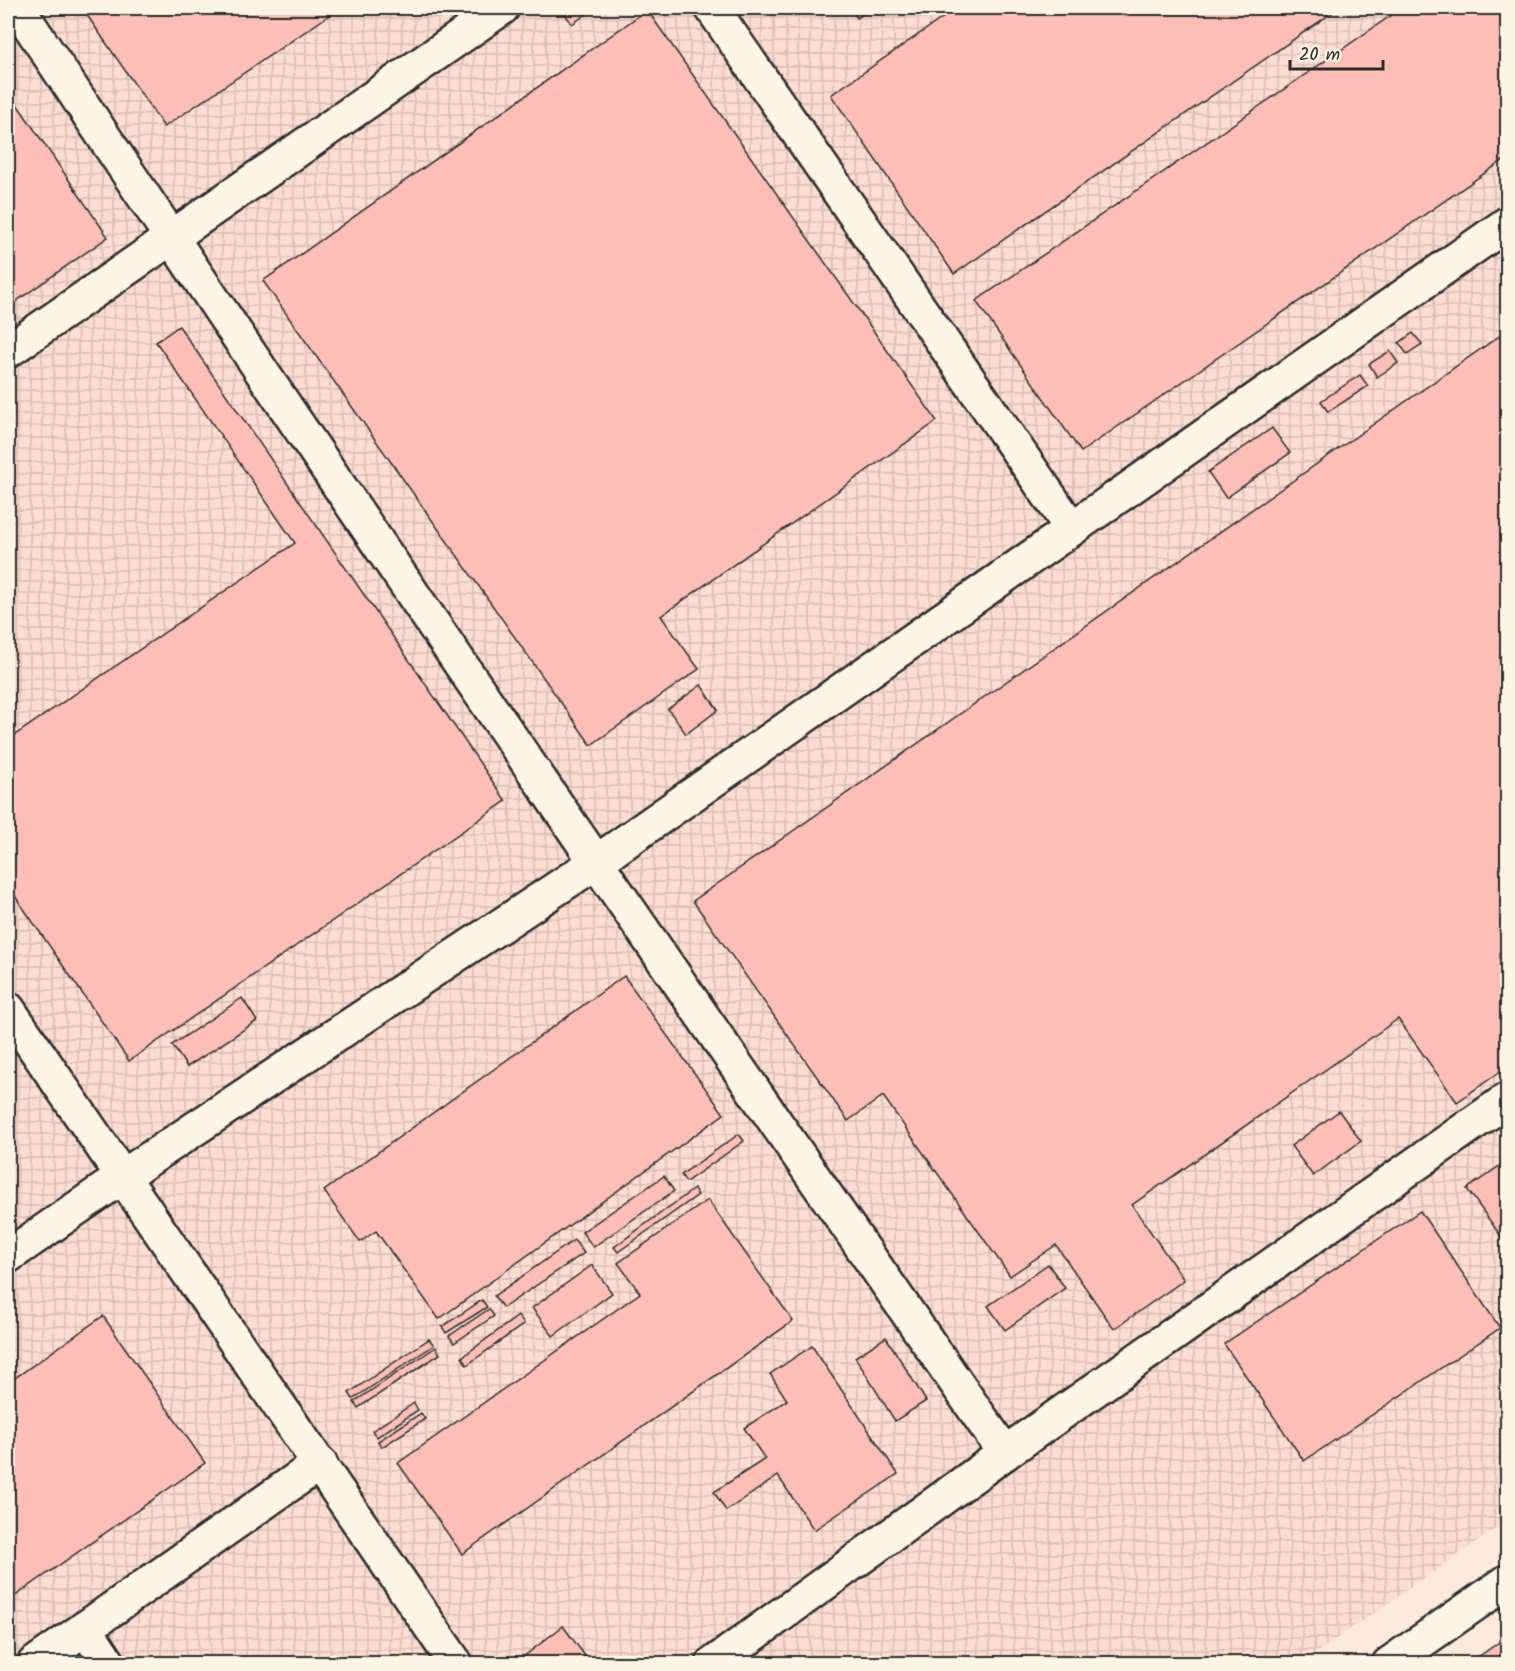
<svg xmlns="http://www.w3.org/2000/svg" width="1515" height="1671" font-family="Kalam,sans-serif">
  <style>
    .industrial { fill: url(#industrial-grid) }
    .building { fill: #fbbfb7; stroke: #2b2b2b; stroke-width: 1.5 }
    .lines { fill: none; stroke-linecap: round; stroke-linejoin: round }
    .minor-casing { stroke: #2b2b2b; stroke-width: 38 }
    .minor { stroke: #fcf5e5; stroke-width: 33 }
  </style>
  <defs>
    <pattern id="industrial-grid" width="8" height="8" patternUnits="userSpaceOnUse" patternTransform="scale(1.5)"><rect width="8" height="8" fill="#fcddd1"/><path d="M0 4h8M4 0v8" fill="none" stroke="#d8beb4"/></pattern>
  </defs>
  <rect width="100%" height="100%" fill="#fceadc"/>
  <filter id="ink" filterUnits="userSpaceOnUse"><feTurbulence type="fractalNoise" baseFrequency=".0167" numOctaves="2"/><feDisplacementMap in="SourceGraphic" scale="12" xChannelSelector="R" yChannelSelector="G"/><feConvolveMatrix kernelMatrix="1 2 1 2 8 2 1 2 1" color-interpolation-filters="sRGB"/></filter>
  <g filter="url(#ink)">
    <!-- industrial -->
    <path class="industrial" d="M8,8H1507V1521L1301,1663L8,1664Z"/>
    <!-- building -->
    <g class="building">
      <path d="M82,8H340L164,127Z"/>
      <path d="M561,8H595L572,24Z"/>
      <path d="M850,8H872L857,18Z"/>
      <path d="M957,8H1339L954,274L831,95Z"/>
      <path d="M1402,8H1508V157L1081,452L976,301Z"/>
      <path d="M647,10L937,421L661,616L699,669L591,745L263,281Z"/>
      <path d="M8,91L108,237L8,307Z"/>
      <path d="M179,326L506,801L129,1061L8,886V740L295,543L156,342Z"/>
      <path d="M1508,330V1066L1457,1102L1398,1019L1132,1205L1184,1280L1114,1329L1056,1245L1010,1276L883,1096L848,1121L693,901Z"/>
      <path d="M1413,333L1422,344L1407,354L1399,343Z"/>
      <path d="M1390,351L1398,363L1377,377L1369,364Z"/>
      <path d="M1360,375L1368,386L1328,412L1321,401Z"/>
      <path d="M1272,428L1290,453L1226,498L1208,472Z"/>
      <path d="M701,685L718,710L686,734L668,709Z"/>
      <path d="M624,976L724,1114L439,1319L376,1231L360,1242L324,1191Z"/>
      <path d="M242,998L257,1021L187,1067L172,1045Z"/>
      <path d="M1339,1111L1361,1141L1313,1176L1291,1146Z"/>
      <path d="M739,1134L744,1141L686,1182L681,1175Z"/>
      <path d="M1508,1160V1246L1467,1189Z"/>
      <path d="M664,1176L674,1191L593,1247L582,1232Z"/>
      <path d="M694,1189L698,1195L618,1252L614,1247Z"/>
      <path d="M708,1200L793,1321L462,1554L398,1463L640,1293L618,1263Z"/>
      <path d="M1420,1211L1500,1328L1304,1461L1224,1344Z"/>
      <path d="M574,1240L584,1253L503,1308L494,1296Z"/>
      <path d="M1048,1264L1065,1288L1005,1330L988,1306Z"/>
      <path d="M592,1265L612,1293L553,1336L532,1308Z"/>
      <path d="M482,1300L487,1307L446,1333L442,1327Z"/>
      <path d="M489,1309L494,1316L454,1343L449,1336Z"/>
      <path d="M103,1316L205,1463L8,1601V1383Z"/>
      <path d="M518,1316L524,1324L467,1365L462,1357Z"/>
      <path d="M886,1337L926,1401L895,1421L855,1357Z"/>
      <path d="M429,1339L434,1345L353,1399L349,1393Z"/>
      <path d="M812,1346L898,1474L814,1530L778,1476L726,1511L714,1492L765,1459L744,1428L787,1400L770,1374Z"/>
      <path d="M436,1347L440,1354L358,1408L354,1402Z"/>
      <path d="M414,1403L418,1410L377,1437L372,1431Z"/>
      <path d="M421,1413L425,1419L382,1447L378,1441Z"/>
      <path d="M563,1626L591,1664H514Z"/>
      <path d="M1508,1636V1664H1468Z"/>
    </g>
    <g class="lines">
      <defs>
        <g id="minor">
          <path d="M18,8C341,494 672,974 1005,1453L713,1664"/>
          <path d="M712,8L1072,529"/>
          <path d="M8,351L502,8"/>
          <path d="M8,1009L456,1664"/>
          <path d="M8,1256L122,1177L595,863L1508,223"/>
          <path d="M1005,1453L1508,1099"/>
          <path d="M85,1628L109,1664"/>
          <path d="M34,1664L320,1463"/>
          <path d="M1389,1664L1508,1581"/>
        </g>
      </defs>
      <!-- minor casing -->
      <use href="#minor" class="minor-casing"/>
      <!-- minor -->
      <use href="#minor" class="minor"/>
    </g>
  </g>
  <!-- margin -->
  <rect width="1515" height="1671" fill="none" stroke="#fcf5e5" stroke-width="30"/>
  <rect x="15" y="15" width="1485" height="1641" fill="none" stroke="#2b2b2b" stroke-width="2" filter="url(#ink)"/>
  <!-- scale -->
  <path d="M1290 60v9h93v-9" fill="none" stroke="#2b2b2b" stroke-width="3"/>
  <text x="1299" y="60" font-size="18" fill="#2b2b2b" stroke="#fcf5e5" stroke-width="4.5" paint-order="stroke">20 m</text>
</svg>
